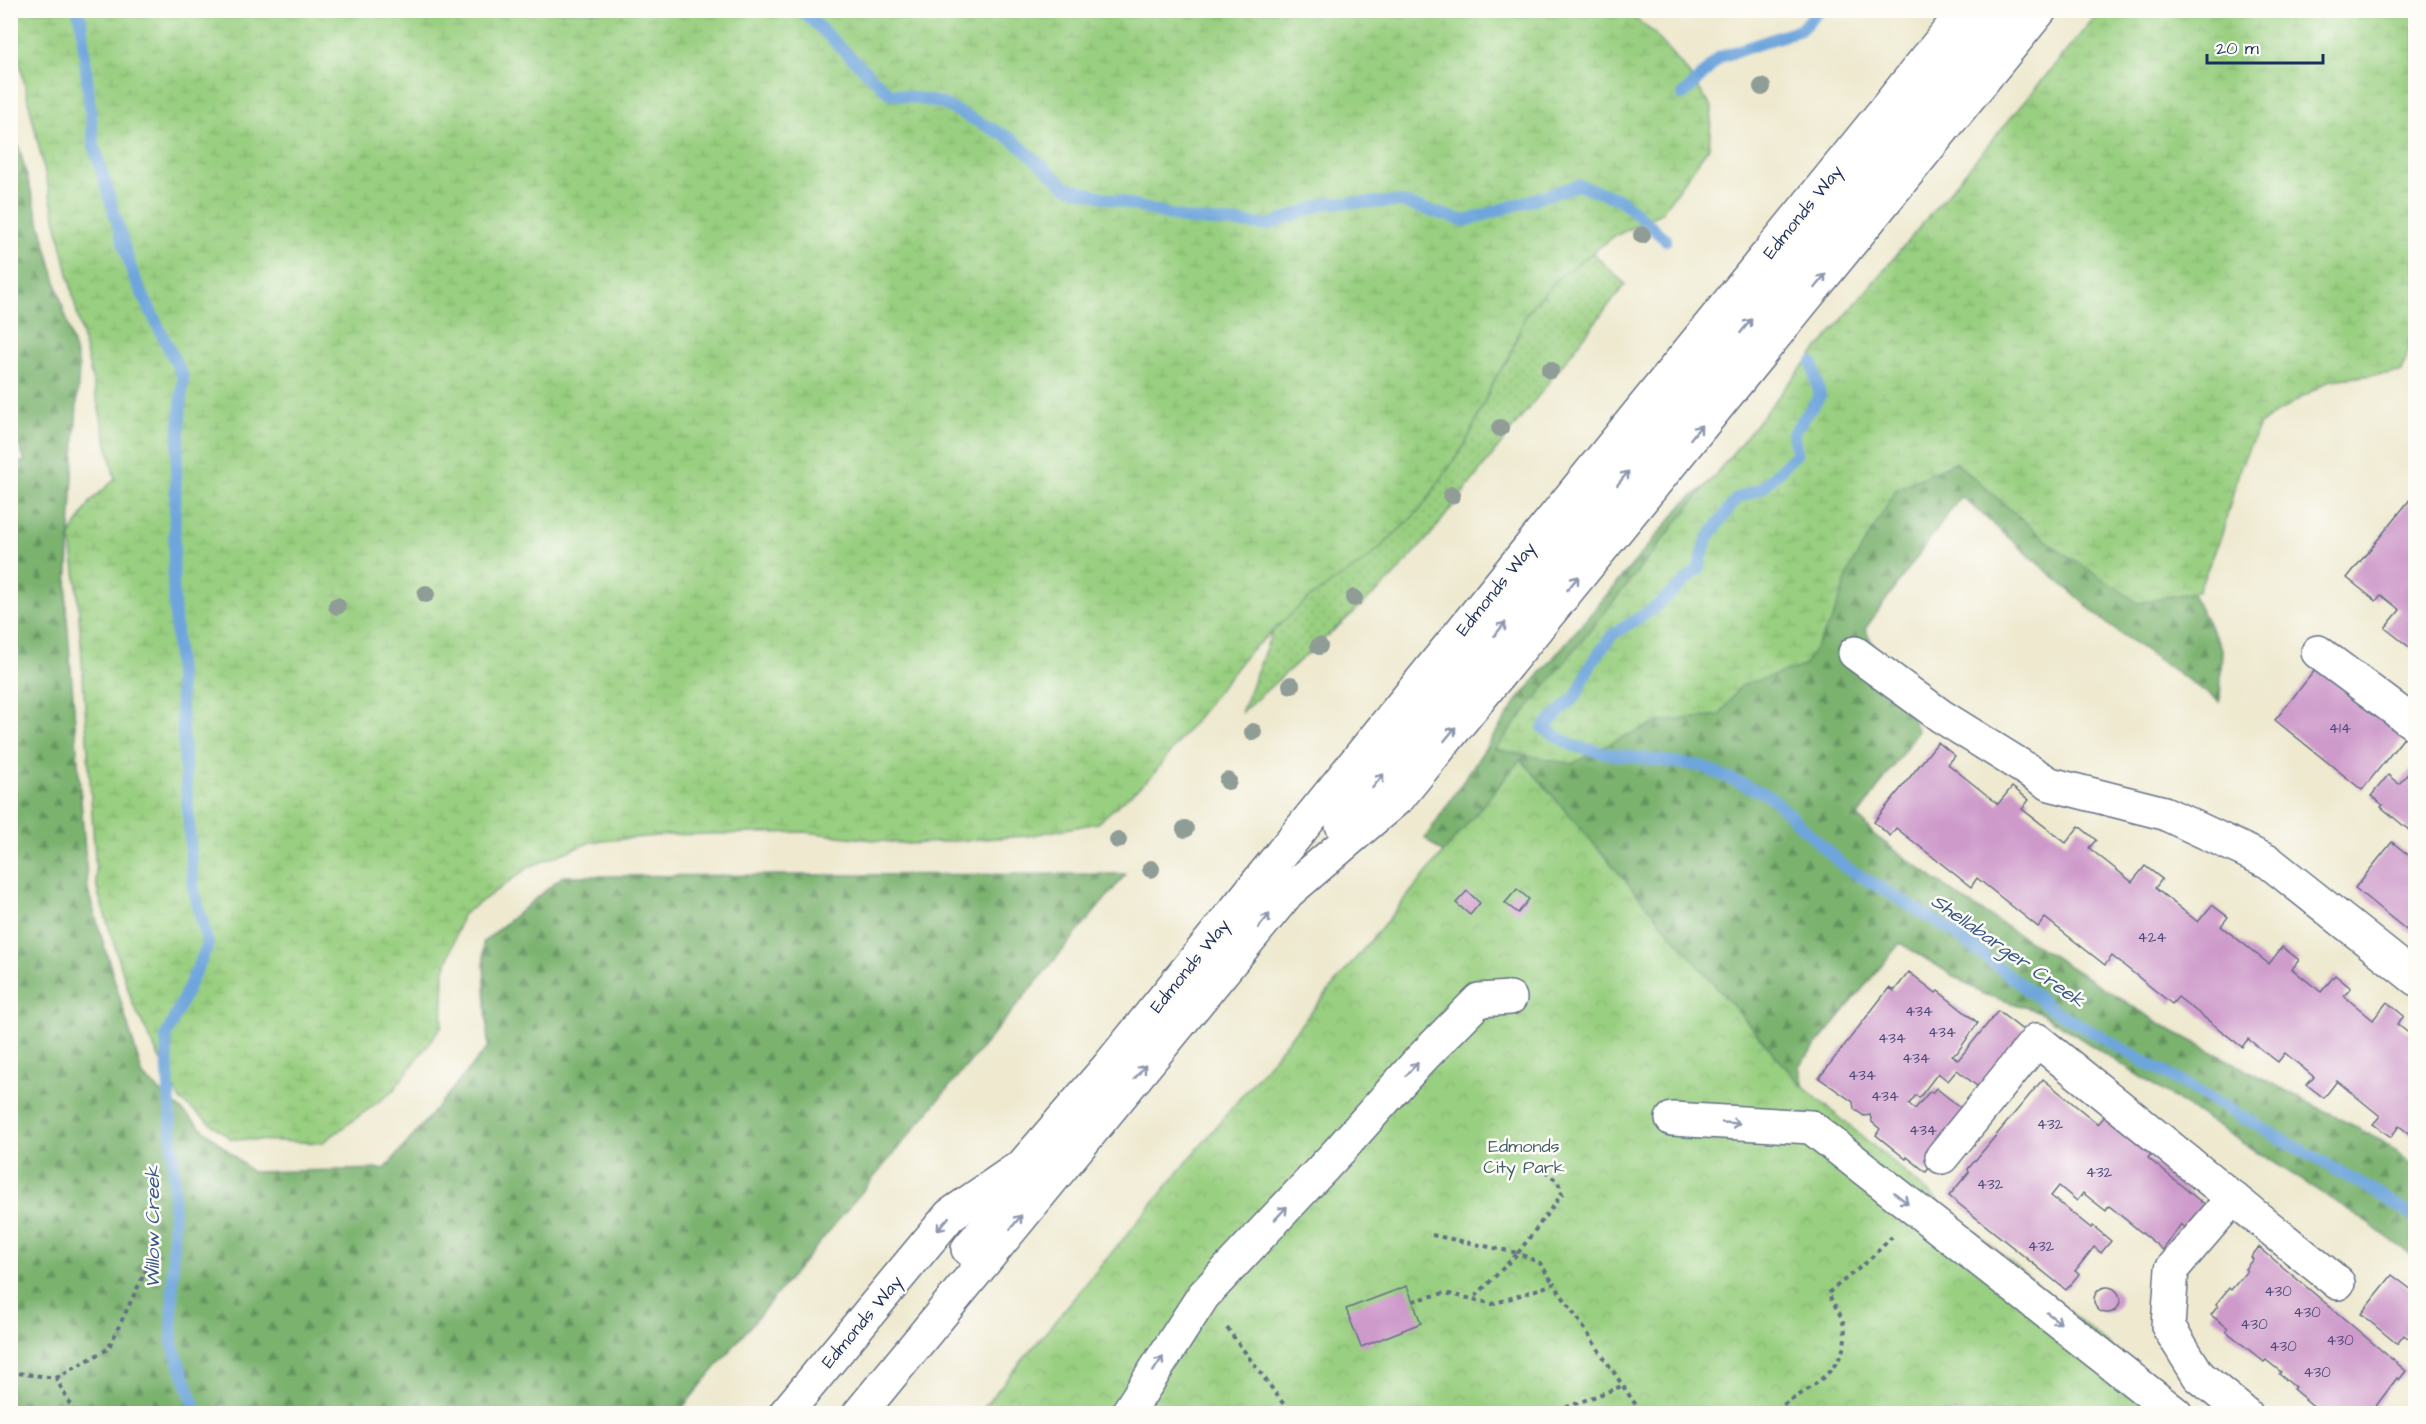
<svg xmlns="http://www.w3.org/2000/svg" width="2426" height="1424" font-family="'Architects Daughter',sans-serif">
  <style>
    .grass { fill: url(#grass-dots); stroke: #5a7f6f; stroke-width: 1.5 }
    .forest { fill: url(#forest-firs); stroke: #4a7066; stroke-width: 1.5 }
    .wetland { fill: url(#wetland-marsh); stroke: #5a7f6f; stroke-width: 1.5 }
    .park { fill: url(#park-crowns); stroke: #5a7f6f; stroke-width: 1.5 }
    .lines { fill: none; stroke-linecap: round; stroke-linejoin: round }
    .stream { stroke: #6ea5dc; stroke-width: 12 }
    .building { fill: #ce9aca }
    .minor-casing { stroke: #657086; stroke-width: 36 }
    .major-casing { stroke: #657086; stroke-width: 36 }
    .path { stroke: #657086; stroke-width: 4; stroke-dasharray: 4.5 4.5; stroke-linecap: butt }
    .minor { stroke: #fff; stroke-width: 33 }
    .major { stroke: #fff; stroke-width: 33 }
    .tree { fill: #8f9d96 }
    .oneway { stroke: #8d97ae }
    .labels { text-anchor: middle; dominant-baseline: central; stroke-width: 5; stroke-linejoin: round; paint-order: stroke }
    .number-label { font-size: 15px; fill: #484a79 }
    .street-label { font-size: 18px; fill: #1b2f5e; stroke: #fdfcf7 }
    .park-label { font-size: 18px; fill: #415f68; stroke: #fdfcf7 }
    .water-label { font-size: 20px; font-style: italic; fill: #38588a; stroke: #fdfcf7 }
  </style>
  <defs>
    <pattern id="grass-dots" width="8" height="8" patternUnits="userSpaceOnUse" patternTransform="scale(1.5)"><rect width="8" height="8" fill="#99cf80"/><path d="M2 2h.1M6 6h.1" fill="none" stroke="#83b271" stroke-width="1.8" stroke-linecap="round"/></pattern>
    <pattern id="forest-firs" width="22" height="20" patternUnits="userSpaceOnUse" patternTransform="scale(1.5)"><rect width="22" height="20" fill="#7ab26e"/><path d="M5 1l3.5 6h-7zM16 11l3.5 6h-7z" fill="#63915e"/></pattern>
    <pattern id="wetland-marsh" width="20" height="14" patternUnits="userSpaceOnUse" patternTransform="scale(1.5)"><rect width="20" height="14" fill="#99cf80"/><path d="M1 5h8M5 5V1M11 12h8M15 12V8" fill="none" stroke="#83b271"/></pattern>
    <pattern id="park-crowns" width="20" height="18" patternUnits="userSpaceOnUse" patternTransform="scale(1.5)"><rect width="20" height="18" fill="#99cf80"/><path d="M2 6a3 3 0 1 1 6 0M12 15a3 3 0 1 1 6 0" fill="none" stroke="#83b271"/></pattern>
  </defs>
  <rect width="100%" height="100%" fill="#fdfcf7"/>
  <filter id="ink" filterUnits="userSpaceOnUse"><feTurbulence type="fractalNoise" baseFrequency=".0167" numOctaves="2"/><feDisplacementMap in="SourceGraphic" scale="12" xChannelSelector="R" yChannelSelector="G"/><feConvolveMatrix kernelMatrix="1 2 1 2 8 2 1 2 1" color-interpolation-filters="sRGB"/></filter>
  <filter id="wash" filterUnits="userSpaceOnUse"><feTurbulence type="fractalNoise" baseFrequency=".008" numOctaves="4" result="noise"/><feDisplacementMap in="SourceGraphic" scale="24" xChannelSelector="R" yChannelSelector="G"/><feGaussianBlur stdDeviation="1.35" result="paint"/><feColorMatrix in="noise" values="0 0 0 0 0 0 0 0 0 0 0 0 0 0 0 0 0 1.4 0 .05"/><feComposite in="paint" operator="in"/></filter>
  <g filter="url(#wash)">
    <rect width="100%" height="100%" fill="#eee9cf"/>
    <!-- grass -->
    <path class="grass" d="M1578,239L1625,284L1428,538L1389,581L1241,713L1307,541Z"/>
    <!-- forest -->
    <g class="forest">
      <path d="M10,102L12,122L79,366L66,605L88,891L143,1076L252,1172L385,1169L488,1047L483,942L563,876L1126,874L678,1413H11L10,465L25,461L10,425Z"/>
      <path d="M1950,408L2181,574L2222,649L2220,702L2111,627L1961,496L1865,629L1918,731L1858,816L1873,834L1962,899L2169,1029L2382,1141L2415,1166V1258L2367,1222L2038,1011L1983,994L1900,943L1799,1066L1816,1140L1586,972L1425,838L1517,701L1685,502L1775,434Z"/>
    </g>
    <!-- wetland -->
    <g class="wetland">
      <path d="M10,11H1624L1653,32L1689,74L1712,108L1709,147L1661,213L1613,237L1584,259L1558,278L1526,314L1509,358L1494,380L1466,443L1420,510L1368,559L1308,599L1246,655L1152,776L1097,823L1027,836L909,844L805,832L667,835L591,842L531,866L462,915L444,973L442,1026L392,1092L322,1143L231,1139L180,1100L132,1002L97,889L77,585L70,535L91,501L115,479L11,25Z"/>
      <path d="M2100,11H2415L2416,325L2402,372L2330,380L2260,423L2240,468L2222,534L2198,591L2139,603L2052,545L1955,462L1897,489L1851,566L1832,620L1804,666L1740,686L1720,715L1660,722L1620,738L1572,764L1495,749L1785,388Z"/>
    </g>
    <!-- park -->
    <path class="park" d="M1521,759L1800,1084L2189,1413L978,1414Z"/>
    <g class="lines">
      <!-- stream -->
      <g class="stream">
        <path d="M77,10L81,20L94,146L133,275L183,377L176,475L173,585L193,886L208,945L166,1036L174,1179L172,1344L198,1414"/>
        <path d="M801,10L889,93L941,103L1012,139L1066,187L1185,219L1268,225L1327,203L1401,202L1465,221L1579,185L1621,200L1666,240"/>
        <path d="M1683,95L1720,57L1800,30L1820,10"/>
        <path d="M1812,363L1820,396L1793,433L1797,453L1762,488L1737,498L1707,539L1698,570L1654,608L1612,635L1591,664L1576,696L1543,728L1574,746L1610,754L1701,766L1770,796L1842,865L1951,930L2052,1009L2384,1197L2416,1218"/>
      </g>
    </g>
    <g id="blocks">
      <!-- building -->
      <g class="building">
        <path d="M2416,492V647L2413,650L2385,628L2400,610L2381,595L2376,601L2347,578Z"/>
        <path d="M2319,665L2406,735L2362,790L2275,720Z"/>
        <path d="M1938,742L1955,756L1948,764L1998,804L2012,787L2029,800L2022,809L2066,843L2079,826L2096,840L2089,848L2132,882L2145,866L2162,879L2155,888L2198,922L2212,905L2228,917L2221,926L2269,964L2282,947L2299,960L2292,969L2321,992L2335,975L2351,988L2344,996L2373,1020L2387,1002L2404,1016L2397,1024L2416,1039V1139L2399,1126L2391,1137L2373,1124L2380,1116L2337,1081L2324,1098L2307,1085L2314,1077L2285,1053L2278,1062L2248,1039L2242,1047L2178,997L2172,1004L2112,956L2105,965L2045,918L2038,927L1977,878L1971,887L1896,828L1890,836L1874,822Z"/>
        <path d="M2411,770L2416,774V836L2381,807L2383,805L2371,796L2388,775L2399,784Z"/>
        <path d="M2392,842L2416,861V938L2355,888Z"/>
        <path d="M1517,889L1529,899L1518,913L1505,903Z"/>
        <path d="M1467,891L1480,903L1470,915L1456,903Z"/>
        <path d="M1909,972L1936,993L1938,991L1978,1023L1957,1053L1952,1055L1958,1060L1998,1011L2033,1038L1988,1095L1957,1070L1948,1081L1938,1073L1919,1098L1916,1095L1909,1104L1915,1109L1930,1091L1932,1093L1936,1088L1971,1116L1926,1172L1907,1157L1906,1159L1876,1135L1880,1129L1872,1122L1870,1115L1864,1116L1854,1109L1853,1102L1819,1078L1889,988L1894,991Z"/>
        <path d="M2043,1079L2098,1124L2105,1116L2151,1154L2148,1158L2205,1205L2186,1228L2181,1224L2163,1250L2109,1206L2106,1211L2083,1193L2077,1201L2059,1186L2051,1196L2091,1228L2093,1226L2111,1241L2101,1253L2094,1247L2075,1271L2079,1274L2066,1290L1949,1196L1969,1172L1968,1169Z"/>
        <path d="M2259,1247L2406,1371L2399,1380L2397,1378L2370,1414H2323L2293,1389L2295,1387L2279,1374L2281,1372L2266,1360L2264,1362L2226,1331L2228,1328L2211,1315L2218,1306L2216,1304L2229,1288L2231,1290L2247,1271L2245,1269L2253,1259L2251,1257Z"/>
        <path d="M2392,1275L2416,1293V1345L2404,1335L2397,1344L2361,1314Z"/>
        <path d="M1407,1286L1421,1323L1361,1347L1346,1309Z"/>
        <circle cx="2107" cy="1300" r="13"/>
      </g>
    </g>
  </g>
  <g filter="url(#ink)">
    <use href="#blocks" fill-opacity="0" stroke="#657086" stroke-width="1.5"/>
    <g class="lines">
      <defs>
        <g id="minor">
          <path d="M2318,652L2416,725"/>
          <path d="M1855,653L1941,716L2050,784L2164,813L2269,862L2416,979"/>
          <path d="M1672,1119L1811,1127L2176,1414"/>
          <path d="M1942,1157L2037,1040L2338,1283"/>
          <path d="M2233,1198L2172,1269L2168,1326L2199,1376L2245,1414"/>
          <path d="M1127,1414L1203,1296L1339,1151L1419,1061L1479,1000L1510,998"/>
        </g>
        <g id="major">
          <path d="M1342,825L2003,10"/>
          <path d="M968,1249L984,1230L1023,1165L1108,1067L1966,10"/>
          <path d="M785,1414L950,1215L1014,1171"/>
          <path d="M859,1414L1288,892L1400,796L2040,10"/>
        </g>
      </defs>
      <!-- minor casing -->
      <use href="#minor" class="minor-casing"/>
      <!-- major casing -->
      <use href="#major" class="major-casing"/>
      <!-- path -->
      <g class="path">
        <path d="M1538,1165L1558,1182L1562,1194L1518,1253L1540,1263L1554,1284"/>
        <path d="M1432,1235L1518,1253L1473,1299L1493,1304L1554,1284L1642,1414"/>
        <path d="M1413,1301L1444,1293L1473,1299"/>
        <path d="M1227,1328L1291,1414"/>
        <path d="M10,1372L56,1378L75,1414"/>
        <path d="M56,1378L108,1349L146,1270"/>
        <path d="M1549,1414L1622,1386"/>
        <path d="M1768,1414C1799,1394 1853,1371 1844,1326C1842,1315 1833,1303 1828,1293L1868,1261L1892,1237"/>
      </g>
      <!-- minor -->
      <use href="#minor" class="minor"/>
      <!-- major -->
      <use href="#major" class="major"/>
    </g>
    <!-- trees -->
    <g class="tree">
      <circle cx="1762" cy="87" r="9"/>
      <circle cx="1642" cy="235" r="9"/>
      <circle cx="1550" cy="370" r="9"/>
      <circle cx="1500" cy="428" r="9"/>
      <circle cx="1452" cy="495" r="9"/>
      <circle cx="426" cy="594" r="9"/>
      <circle cx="1354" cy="598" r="9"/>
      <circle cx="337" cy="606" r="9"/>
      <circle cx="1319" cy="646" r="9"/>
      <circle cx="1291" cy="685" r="9"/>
      <circle cx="1253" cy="732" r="9"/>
      <circle cx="1228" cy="781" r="9"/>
      <circle cx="1185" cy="829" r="9"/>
      <circle cx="1118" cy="840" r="9"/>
      <circle cx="1151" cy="869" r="9"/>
    </g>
    <!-- one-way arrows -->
    <defs><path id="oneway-shaft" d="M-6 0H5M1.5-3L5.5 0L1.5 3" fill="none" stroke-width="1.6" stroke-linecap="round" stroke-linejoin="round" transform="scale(1.5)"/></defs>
    <g class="oneway">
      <use href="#oneway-shaft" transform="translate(1820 281) rotate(-51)"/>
      <use href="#oneway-shaft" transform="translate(1746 326) rotate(-51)"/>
      <use href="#oneway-shaft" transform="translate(1696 432) rotate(-51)"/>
      <use href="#oneway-shaft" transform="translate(1623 478) rotate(-51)"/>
      <use href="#oneway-shaft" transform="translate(1573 583) rotate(-51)"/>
      <use href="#oneway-shaft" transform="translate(1500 629) rotate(-51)"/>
      <use href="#oneway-shaft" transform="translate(1450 734) rotate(-51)"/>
      <use href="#oneway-shaft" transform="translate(1378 781) rotate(-51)"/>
      <use href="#oneway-shaft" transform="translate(1264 921) rotate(-51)"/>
      <use href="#oneway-shaft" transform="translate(1412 1069) rotate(-48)"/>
      <use href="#oneway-shaft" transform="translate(1140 1072) rotate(-51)"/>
      <use href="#oneway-shaft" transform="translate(1731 1123) rotate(3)"/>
      <use href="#oneway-shaft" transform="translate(1901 1198) rotate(38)"/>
      <use href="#oneway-shaft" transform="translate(1281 1213) rotate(-47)"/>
      <use href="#oneway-shaft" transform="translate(1016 1222) rotate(-51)"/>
      <use href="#oneway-shaft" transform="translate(943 1224) rotate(130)"/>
      <use href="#oneway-shaft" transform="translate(2054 1318) rotate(38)"/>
      <use href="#oneway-shaft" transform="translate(1158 1364) rotate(-57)"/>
    </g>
  </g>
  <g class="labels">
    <!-- number labels -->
    <g class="number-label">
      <text x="2340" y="728">414</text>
      <text x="2152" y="937">424</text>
      <text x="1919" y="1011">434</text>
      <text x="1942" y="1032">434</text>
      <text x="1892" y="1038">434</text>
      <text x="1916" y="1058">434</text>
      <text x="1862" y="1075">434</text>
      <text x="1885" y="1096">434</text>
      <text x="2050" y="1124">432</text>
      <text x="1923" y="1130">434</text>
      <text x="2099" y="1172">432</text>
      <text x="1990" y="1184">432</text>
      <text x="2041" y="1246">432</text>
      <text x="2278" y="1291">430</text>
      <text x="2307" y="1312">430</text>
      <text x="2254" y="1324">430</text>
      <text x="2340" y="1340">430</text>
      <text x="2283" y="1346">430</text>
      <text x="2317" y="1372">430</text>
    </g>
    <!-- street labels -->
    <g class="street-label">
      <text transform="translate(1803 212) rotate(-51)">Edmonds Way</text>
      <text transform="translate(1496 589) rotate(-51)">Edmonds Way</text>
      <text transform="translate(1190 966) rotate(-51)">Edmonds Way</text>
      <text transform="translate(862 1322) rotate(-50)">Edmonds Way</text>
    </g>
    <!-- park labels -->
    <g class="park-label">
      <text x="1524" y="1146">Edmonds<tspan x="1524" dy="21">City Park</tspan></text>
    </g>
    <!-- water labels -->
    <g class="water-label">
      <text transform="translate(2008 951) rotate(35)">Shellabarger Creek</text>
      <text transform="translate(153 1227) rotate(-90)">Willow Creek</text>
    </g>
  </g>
  <!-- margin -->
  <rect width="2426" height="1424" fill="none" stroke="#fdfcf7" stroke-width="36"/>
  <!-- scale -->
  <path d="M2207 54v9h116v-9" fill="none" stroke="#1b2f5e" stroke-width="3"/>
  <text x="2216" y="54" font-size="18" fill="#1b2f5e" stroke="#fdfcf7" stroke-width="4.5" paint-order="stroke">20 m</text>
</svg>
